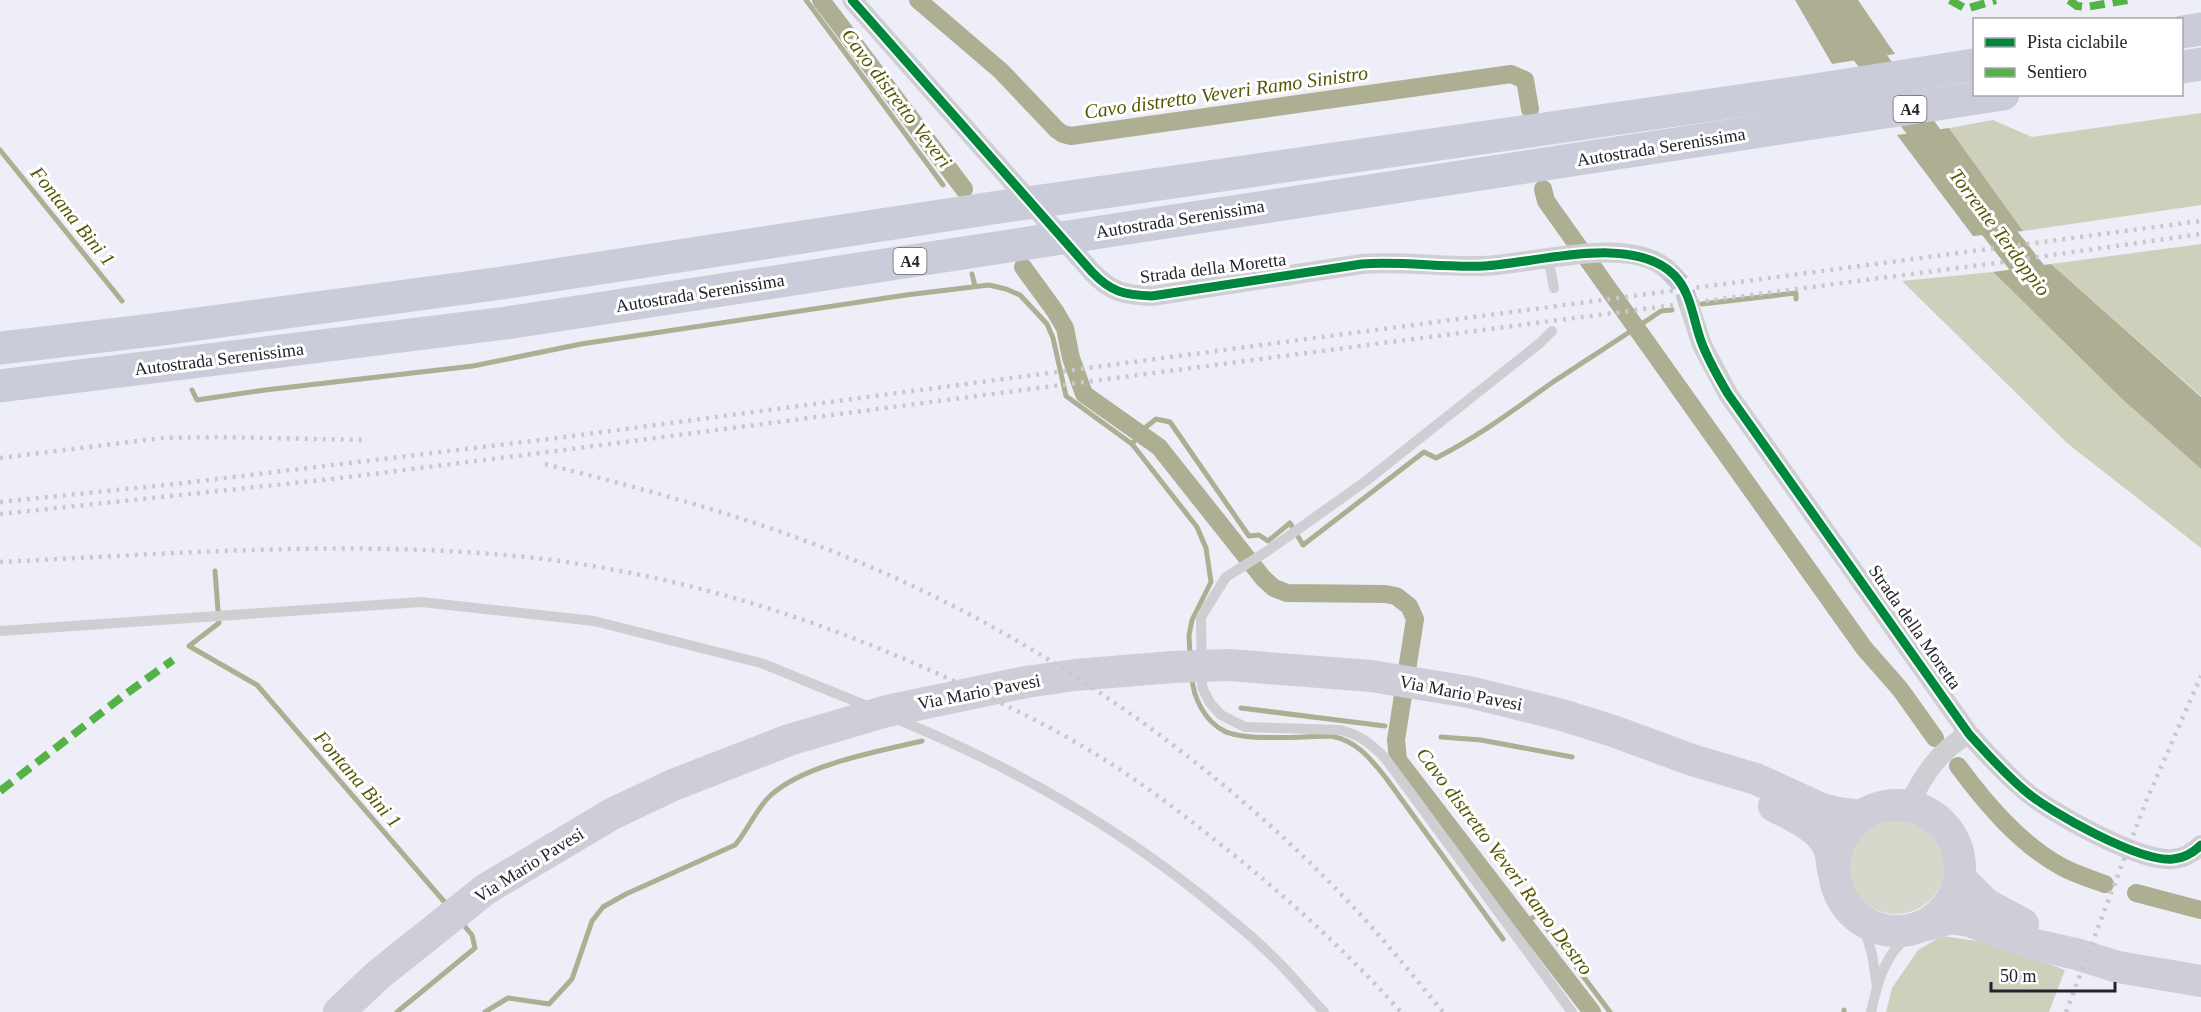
<svg xmlns="http://www.w3.org/2000/svg" width="2201" height="1012" font-family="Georgia,serif">
  <style>
    .green { fill: #d7d8cc }
    .forest { fill: #cfd0bb }
    .water { fill: #aeaf92 }
    .lines { fill: none; stroke-linecap: round; stroke-linejoin: round }
    .stream { stroke: #aeaf92; stroke-width: 5 }
    .canal { stroke: #aeaf92; stroke-width: 18 }
    .river { stroke: #aeaf92; stroke-width: 30 }
    .minor-tunnel { stroke: #c4c5cf; stroke-width: 20; stroke-dasharray: 20 10; stroke-linecap: butt }
    .service { stroke: #cecfd2; stroke-width: 10 }
    .minor { stroke: #cecfd2; stroke-width: 20 }
    .primary { stroke: #cdced7; stroke-width: 32 }
    .motorway { stroke: #cbccda; stroke-width: 33 }
    .rail { stroke: #c9c9cc; stroke-width: 4.5; stroke-dasharray: 3 6; stroke-linecap: butt }
    .quiet { stroke: #55b246; stroke-width: 8; stroke-dasharray: 15 8; stroke-linecap: butt }
    .cycleway-casing { stroke: #fff; stroke-width: 13 }
    .cycleway { stroke: #00873e; stroke-width: 9 }
    .labels { text-anchor: middle; dominant-baseline: central; stroke-width: 6; stroke-linejoin: round; paint-order: stroke }
    .shield { fill: #fff; stroke: #64656b; stroke-width: 1.5 }
    .shield-label { font-size: 16px; font-weight: bold; fill: #22232b }
    .street-label { font-size: 18px; fill: #22232b; stroke: #fff }
    .water-label { font-size: 20px; font-style: italic; fill: #575603; stroke: #fff }
  </style>
  <rect width="100%" height="100%" fill="#edeef8"/>
  <!-- green -->
  <circle class="green" cx="1896" cy="865" r="49"/>
  <!-- forest -->
  <g class="forest">
    <path d="M2201,113V205L2023,231L1949,128L1993,120L2032,137Z"/>
    <path d="M2201,244V396L2051,264Z"/>
    <path d="M1993,272L2122,399L2201,469V548L2067,443L1902,281Z"/>
    <path d="M1942,936L1991,943L2065,970L2049,1012H1886L1892,988L1918,950Z"/>
  </g>
  <!-- water -->
  <g class="water">
    <path d="M1795,0H1858L1895,54L1832,64Z"/>
    <path d="M1949,128L2023,231L1973,236L1897,135Z"/>
    <path d="M2051,264L2201,397V469L2122,399L1993,272Z"/>
  </g>
  <g class="lines">
    <!-- stream -->
    <g class="stream">
      <path d="M806,0L943,185"/>
      <path d="M0,150L122,301"/>
      <path d="M972,274L975,286"/>
      <path d="M1702,304L1796,293V299"/>
      <path d="M192,390L197,400L265,390L473,366L581,344L906,295L989,285L1006,289L1020,295L1047,324L1053,338L1066,396L1132,444L1197,527L1206,548L1211,582L1192,620L1189,635L1190,656"/>
      <path d="M1132,444L1146,427L1156,419L1170,422L1249,536L1259,535L1268,541L1290,523L1303,545L1424,452L1436,458C1478,437 1515,409 1553,382C1589,358 1626,335 1661,311L1672,310"/>
      <path d="M215,571L219,623L189,646L257,685L448,906"/>
      <path d="M1192,677C1193,698 1205,721 1224,731C1246,742 1306,736 1331,736C1357,741 1370,758 1386,778L1503,939"/>
      <path d="M1241,708L1385,726"/>
      <path d="M1441,737L1481,740L1572,757"/>
      <path d="M1529,920L1537,915L1610,1012"/>
      <path d="M1844,1010V1012"/>
      <path d="M397,1012L475,948L472,935L461,922"/>
      <path d="M485,1012L508,998L549,1004L572,979L592,921L603,907L626,894L735,845C748,830 756,809 770,796C802,765 879,751 922,741"/>
    </g>
    <!-- canal -->
    <g class="canal">
      <path d="M821,0L964,189"/>
      <path d="M918,0L1001,71L1057,130L1063,134L1071,136L1511,74L1525,80L1530,109"/>
      <path d="M1543,189L1546,201L1864,648L1900,689L1935,738"/>
      <path d="M1023,267L1055,311L1065,328L1071,358L1084,394L1159,447L1263,578L1274,588L1287,593L1385,594L1396,596L1409,606L1415,619L1396,740L1398,760L1592,1012"/>
      <path d="M1958,766C1986,804 2020,844 2062,867C2075,874 2091,879 2105,884"/>
      <path d="M2136,893L2201,910"/>
    </g>
    <!-- river -->
    <g class="river">
      <path d="M1829,0L1946,163"/>
      <path d="M1975,202L2051,298"/>
    </g>
    <!-- minor-tunnel -->
    <path class="minor-tunnel" d="M1667,269L1683,286L1689,305"/>
    <!-- service -->
    <g class="service">
      <path d="M1548,258L1554,288"/>
      <path d="M1552,331L1540,343L1366,481L1269,550L1226,577L1201,617L1202,687L1210,703L1221,715L1245,727L1340,730C1361,735 1371,744 1385,758L1572,1012"/>
      <path d="M0,631L421,602L594,621L761,663L872,708"/>
      <path d="M894,718C1010,765 1115,825 1212,904C1232,920 1253,937 1271,955C1290,973 1306,993 1324,1012"/>
      <path d="M1848,909L1864,927L1872,954L1877,987"/>
      <path d="M1871,1012C1876,989 1883,960 1901,943C1907,936 1916,931 1924,926"/>
    </g>
    <!-- minor -->
    <g class="minor">
      <path d="M852,0L1092,272C1111,292 1124,295 1152,296L1362,264C1402,261 1442,267 1482,266C1533,265 1626,234 1667,269"/>
      <path d="M1689,305L1702,345L1728,394L1969,734C1987,754 2004,773 2024,790C2049,812 2141,863 2173,859C2184,858 2193,853 2201,845"/>
      <path d="M1908,806C1923,776 1939,750 1969,734"/>
    </g>
    <!-- primary -->
    <g class="primary">
      <circle cx="1897" cy="868" r="63"/>
      <path d="M1774,806C1793,816 1823,828 1830,851C1832,857 1832,864 1833,870"/>
      <path d="M1960,878L1986,904L2023,924"/>
      <path d="M1926,925L1951,918L1969,921L2036,945L2076,954L2118,967L2201,981"/>
      <path d="M339,1012L378,975L486,889L612,814L673,785L789,740L887,711L1026,682L1075,675L1173,667L1229,665L1371,676L1469,692L1562,715L1613,731L1692,760L1756,779L1822,809L1837,813L1862,816"/>
    </g>
    <!-- motorway -->
    <g class="motorway">
      <path d="M2182,32L2201,29"/>
      <path d="M2182,67L2201,64"/>
      <path d="M0,348L161,329L502,283L999,207L1802,92L1974,65"/>
      <path d="M0,386L506,323L2003,94"/>
    </g>
    <!-- rail -->
    <g class="rail">
      <path d="M0,458L162,438L217,437L365,440"/>
      <path d="M545,464C648,490 750,517 849,558C1029,631 1206,754 1341,894C1377,931 1410,972 1443,1012"/>
      <path d="M0,502L175,484L557,438L2201,221"/>
      <path d="M0,514L332,479L556,451L1996,263L2201,234"/>
      <path d="M0,562C164,554 329,541 493,554C662,567 820,617 973,690C1010,707 1047,725 1082,746C1122,769 1160,797 1196,825C1270,882 1339,943 1401,1012"/>
      <path d="M2066,1012L2145,804L2201,676"/>
    </g>
    <!-- quiet -->
    <g class="quiet">
      <path d="M1950,0L1966,9L1996,0"/>
      <path d="M2069,0L2077,6L2086,7L2128,0"/>
      <path d="M0,791L127,693L173,660"/>
    </g>
    <defs>
      <path id="cycleway" d="M852,0L1092,272C1111,292 1124,295 1152,296L1362,264C1403,261 1444,268 1484,266C1537,263 1633,233 1674,275C1691,292 1693,319 1701,341C1708,360 1718,377 1728,394L1969,734C1987,754 2004,773 2024,790C2049,812 2141,863 2173,859C2184,858 2193,853 2201,845"/>
    </defs>
    <!-- cycleway casing -->
    <use href="#cycleway" class="cycleway-casing"/>
    <!-- cycleway -->
    <use href="#cycleway" class="cycleway"/>
  </g>
  <g class="labels">
    <!-- shield labels -->
    <g class="shield">
      <rect x="1893.5" y="96" width="33" height="26" rx="4.5"/>
      <rect x="893.5" y="248" width="33" height="26" rx="4.5"/>
    </g>
    <g class="shield-label">
      <text x="1910" y="109">A4</text>
      <text x="910" y="261">A4</text>
    </g>
    <!-- street labels -->
    <g class="street-label">
      <text transform="translate(1661 147) rotate(-9)">Autostrada Serenissima</text>
      <text transform="translate(1180 219) rotate(-9)">Autostrada Serenissima</text>
      <text transform="translate(1213 268) rotate(-7)">Strada della Moretta</text>
      <text transform="translate(700 293) rotate(-9)">Autostrada Serenissima</text>
      <text transform="translate(219 359) rotate(-7)">Autostrada Serenissima</text>
      <text transform="translate(1915 627) rotate(55)">Strada della Moretta</text>
      <text transform="translate(979 692) rotate(-11)">Via Mario Pavesi</text>
      <text transform="translate(1461 693) rotate(11)">Via Mario Pavesi</text>
      <text transform="translate(529 865) rotate(-32)">Via Mario Pavesi</text>
    </g>
    <!-- water labels -->
    <g class="water-label">
      <text transform="translate(1226 92) rotate(-8)">Cavo distretto Veveri Ramo Sinistro</text>
      <text transform="translate(897 98) rotate(53)">Cavo distretto Veveri</text>
      <text transform="translate(73 216) rotate(51)">Fontana Bini 1</text>
      <text transform="translate(2000 232) rotate(53)">Torrente Terdoppio</text>
      <text transform="translate(358 779) rotate(49)">Fontana Bini 1</text>
      <text transform="translate(1505 861) rotate(53)">Cavo distretto Veveri Ramo Destro</text>
    </g>
  </g>
  <!-- legend -->
  <rect x="1973" y="18" width="210" height="78" fill="#ffffff" stroke="#a7a7aa" stroke-width="1.5"/>
  <rect x="1985" y="38" width="30" height="9" fill="#00873e" stroke="#a7a7aa" stroke-width="1.5"/>
  <text x="2027" y="48" font-size="18" fill="#22232b">Pista ciclabile</text>
  <rect x="1985" y="68" width="30" height="9" fill="#55b246" stroke="#a7a7aa" stroke-width="1.5"/>
  <text x="2027" y="78" font-size="18" fill="#22232b">Sentiero</text>
  <!-- scale -->
  <path d="M1991 982v9h124v-9" fill="none" stroke="#22232b" stroke-width="3"/>
  <text x="2000" y="982" font-size="18" fill="#22232b" stroke="#ffffff" stroke-width="4.5" paint-order="stroke">50 m</text>
</svg>
